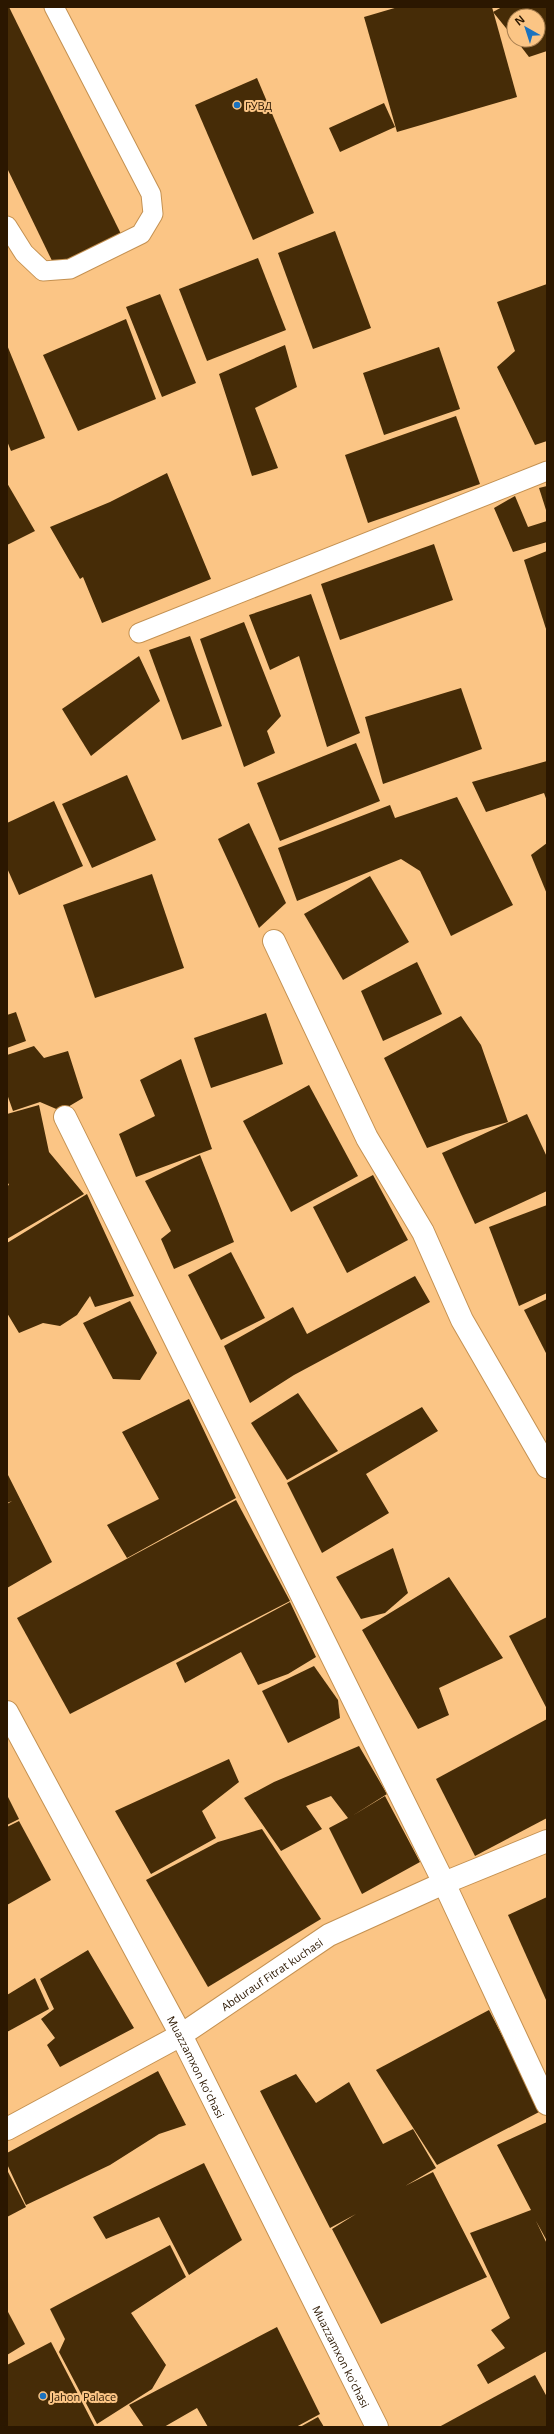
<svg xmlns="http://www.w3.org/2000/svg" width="554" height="2434" font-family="'Open Sans',sans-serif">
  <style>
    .building { fill: #462c07 }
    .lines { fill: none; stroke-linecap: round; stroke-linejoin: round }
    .lane-casing { stroke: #c49151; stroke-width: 21 }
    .street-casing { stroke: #c49151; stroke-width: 24 }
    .secondary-casing { stroke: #c49151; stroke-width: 24 }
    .lane { stroke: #fff; stroke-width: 19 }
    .street { stroke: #fff; stroke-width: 22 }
    .secondary { stroke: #fff; stroke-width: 22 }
    .poi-dot { fill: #1a72bf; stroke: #fbc585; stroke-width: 1.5 }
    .labels { text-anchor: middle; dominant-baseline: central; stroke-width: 4; stroke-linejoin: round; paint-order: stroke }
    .poi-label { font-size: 11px; fill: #2b1700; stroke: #fbc585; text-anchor: start }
    .street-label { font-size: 11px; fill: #2b1700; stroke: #fbc585 }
  </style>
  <rect width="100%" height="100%" fill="#fbc585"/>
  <!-- building -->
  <g class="building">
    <path d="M7,7H9L122,236L56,269L7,168Z"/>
    <path d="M398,7H492L517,97L397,132L364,17Z"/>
    <path d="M502,7H547V51L529,57L516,40H538V16H514V38L493,12Z"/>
    <path d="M257,78L314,213L253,240L195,105Z"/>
    <path d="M384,103L395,127L340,152L329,128Z"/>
    <path d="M335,231L371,328L313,349L278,253Z"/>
    <path d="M258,258L286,330L207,361L179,289Z"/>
    <path d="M547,284V441L535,445L497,367L515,351L497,302Z"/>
    <path d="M160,294L196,383L162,397L126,307Z"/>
    <path d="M126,319L156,399L78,431L43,355Z"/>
    <path d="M7,345L45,438L11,451L7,441Z"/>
    <path d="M285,345L297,387L255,408L278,468L252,476L219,374Z"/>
    <path d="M439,347L460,409L384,435L363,373Z"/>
    <path d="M456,416L480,484L368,523L345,455Z"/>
    <path d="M167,473L211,579L102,623L83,577L80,579L50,527L110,502Z"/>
    <path d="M7,483L35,531L7,545Z"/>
    <path d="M547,486V513L539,488Z"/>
    <path d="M515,496L528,527L547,521V542L513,552L494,508Z"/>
    <path d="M434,544L453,600L340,640L321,584Z"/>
    <path d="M547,551V632L524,560Z"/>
    <path d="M311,594L360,733L327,747L299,656L270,670L249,615Z"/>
    <path d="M244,622L281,716L267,731L275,753L244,767L200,639Z"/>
    <path d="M190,636L222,726L182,740L149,650Z"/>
    <path d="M139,656L160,701L91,756L62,709Z"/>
    <path d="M461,688L482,749L383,784L365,717Z"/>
    <path d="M356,743L380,801L280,841L257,783Z"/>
    <path d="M547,761V801L544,793L486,812L472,782Z"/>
    <path d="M127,775L156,840L92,868L62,804Z"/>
    <path d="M457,797L513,905L451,936L420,871L401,859L297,901L278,848L390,805L395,818Z"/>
    <path d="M54,801L83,866L19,895L7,868V823Z"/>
    <path d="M249,823L286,903L259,928L218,839Z"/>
    <path d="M547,843V894L531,855Z"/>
    <path d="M152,874L184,968L95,998L63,905Z"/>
    <path d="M370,876L409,942L343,980L304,914Z"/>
    <path d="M417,962L442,1014L383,1041L361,991Z"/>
    <path d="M16,1012L26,1041L7,1048V1015Z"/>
    <path d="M266,1013L283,1064L211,1088L194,1038Z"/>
    <path d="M461,1016L481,1045L508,1122L466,1134L427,1148L384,1058Z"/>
    <path d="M34,1046L44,1058L68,1051L83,1098L61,1111L40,1102L13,1111L7,1094V1055Z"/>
    <path d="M181,1059L212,1149L136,1177L119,1134L155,1116L140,1080Z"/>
    <path d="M309,1085L358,1176L291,1212L243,1121Z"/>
    <path d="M39,1105L49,1152L84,1194L7,1239V1186L9,1185L7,1181V1114Z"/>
    <path d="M527,1114L547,1157V1191L475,1224L442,1153Z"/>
    <path d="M200,1155L234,1242L174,1269L161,1239L171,1231L145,1181Z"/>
    <path d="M373,1175L408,1240L347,1273L313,1207Z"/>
    <path d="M87,1194L134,1296L95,1307L90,1296L77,1315L60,1326L43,1323L19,1333L7,1313V1243Z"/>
    <path d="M547,1205V1293L519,1306L489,1227Z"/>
    <path d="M231,1252L265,1318L221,1340L188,1275Z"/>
    <path d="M415,1276L430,1302L294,1375L250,1403L224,1346L293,1307L307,1334Z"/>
    <path d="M547,1299V1355L524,1310Z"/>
    <path d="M130,1301L157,1353L140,1380L113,1379L83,1323Z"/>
    <path d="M298,1393L338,1451L287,1480L251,1423Z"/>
    <path d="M189,1399L236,1498L127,1558L107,1525L159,1499L122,1432Z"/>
    <path d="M422,1407L438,1431L366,1474L389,1513L322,1553L287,1483Z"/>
    <path d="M7,1473L52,1562L7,1588V1504L12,1501L7,1503Z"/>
    <path d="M236,1500L290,1601L70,1714L17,1618Z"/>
    <path d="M393,1548L408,1593L385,1613L361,1619L336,1577Z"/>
    <path d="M449,1577L503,1658L439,1688L449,1715L418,1729L362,1630Z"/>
    <path d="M290,1602L316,1657L288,1674L258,1685L241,1652L185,1683L176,1663Z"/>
    <path d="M547,1617V1709L509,1636Z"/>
    <path d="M314,1666L338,1700L340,1718L288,1743L262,1691Z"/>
    <path d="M547,1719V1818L475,1856L436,1779Z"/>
    <path d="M359,1746L387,1794L352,1816L385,1796L420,1862L362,1894L329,1828L348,1818L331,1796L306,1806L322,1829L281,1851L244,1798L274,1782Z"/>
    <path d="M229,1759L239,1782L202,1811L216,1838L151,1874L115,1811Z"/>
    <path d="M7,1795L19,1819L7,1825Z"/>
    <path d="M19,1821L51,1880L7,1905V1827Z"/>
    <path d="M262,1829L321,1919L208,1987L146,1880L218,1842Z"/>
    <path d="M547,1897V2002L508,1915Z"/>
    <path d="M88,1950L134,2028L60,2067L47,2045L55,2038L41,2019L54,2009L40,1979Z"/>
    <path d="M35,1978L49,2009L7,2032V1995Z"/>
    <path d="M489,2010L541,2111L437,2165L376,2070Z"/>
    <path d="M158,2071L186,2125L159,2134L110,2165L26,2205L7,2164V2153Z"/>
    <path d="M296,2074L316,2103L349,2082L383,2144L413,2129L436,2168L405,2186L433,2172L487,2277L381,2324L332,2229L356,2214L330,2228L260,2091Z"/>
    <path d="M547,2122V2241L536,2221L547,2244V2351L488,2384L477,2365L505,2348L491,2330L510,2318L470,2233L531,2210L497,2145Z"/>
    <path d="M204,2163L242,2240L189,2275L159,2217L106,2239L93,2217Z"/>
    <path d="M7,2170L26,2207L7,2217Z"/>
    <path d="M170,2245L186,2277L131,2313L166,2365L152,2389L97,2424L59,2352L65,2339L50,2309Z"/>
    <path d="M7,2310L25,2344L7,2355Z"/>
    <path d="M277,2327L320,2414L296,2427H208L197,2408L164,2427H144L129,2405Z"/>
    <path d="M51,2342L95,2427H7V2365Z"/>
    <path d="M535,2375L547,2397V2427H439Z"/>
    <path d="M318,2417L324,2427H300Z"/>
  </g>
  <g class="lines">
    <defs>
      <g id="lane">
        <path d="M7,226L24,253L43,271L70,269L141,234L153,214L151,194L54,7"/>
        <path d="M139,633L547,471"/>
      </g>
      <g id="street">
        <path d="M274,941L367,1138L423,1232L462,1320L547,1467"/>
        <path d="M65,1117L444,1883L547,2104"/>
        <path id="s1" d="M7,1712L181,2035L377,2427"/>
      </g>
      <g id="secondary">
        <path id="s2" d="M7,2129L181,2035L329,1935L444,1883L547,1841"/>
      </g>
    </defs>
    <!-- lane casing -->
    <use href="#lane" class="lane-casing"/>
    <!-- street casing -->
    <use href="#street" class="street-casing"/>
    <!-- secondary casing -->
    <use href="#secondary" class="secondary-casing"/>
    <!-- lane -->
    <use href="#lane" class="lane"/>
    <!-- street -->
    <use href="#street" class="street"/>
    <!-- secondary -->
    <use href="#secondary" class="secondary"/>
  </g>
  <!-- markers -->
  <g class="poi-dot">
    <circle cx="237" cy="105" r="4"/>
    <circle cx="43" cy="2396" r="4"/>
  </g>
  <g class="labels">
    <!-- poi labels -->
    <g class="poi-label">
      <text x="245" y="105">ГУВД</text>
      <text x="51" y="2396">Jahon Palace</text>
    </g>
    <!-- street labels -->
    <g class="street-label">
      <text stroke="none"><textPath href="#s2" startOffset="307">Abdurauf Fitrat kuchasi</textPath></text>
      <text stroke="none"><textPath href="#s1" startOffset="402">Muazzamxon ko'chasi</textPath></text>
      <text stroke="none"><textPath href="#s1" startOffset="726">Muazzamxon ko'chasi</textPath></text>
    </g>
  </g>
  <!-- border -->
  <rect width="554" height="2434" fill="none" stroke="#2b1700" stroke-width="16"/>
  <!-- north arrow -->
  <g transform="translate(526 28) rotate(321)"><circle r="19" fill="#fbc585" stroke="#a87f50"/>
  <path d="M0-3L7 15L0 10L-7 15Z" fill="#1a72bf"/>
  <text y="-6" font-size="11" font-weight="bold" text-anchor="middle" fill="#2b1700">N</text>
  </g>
</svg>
